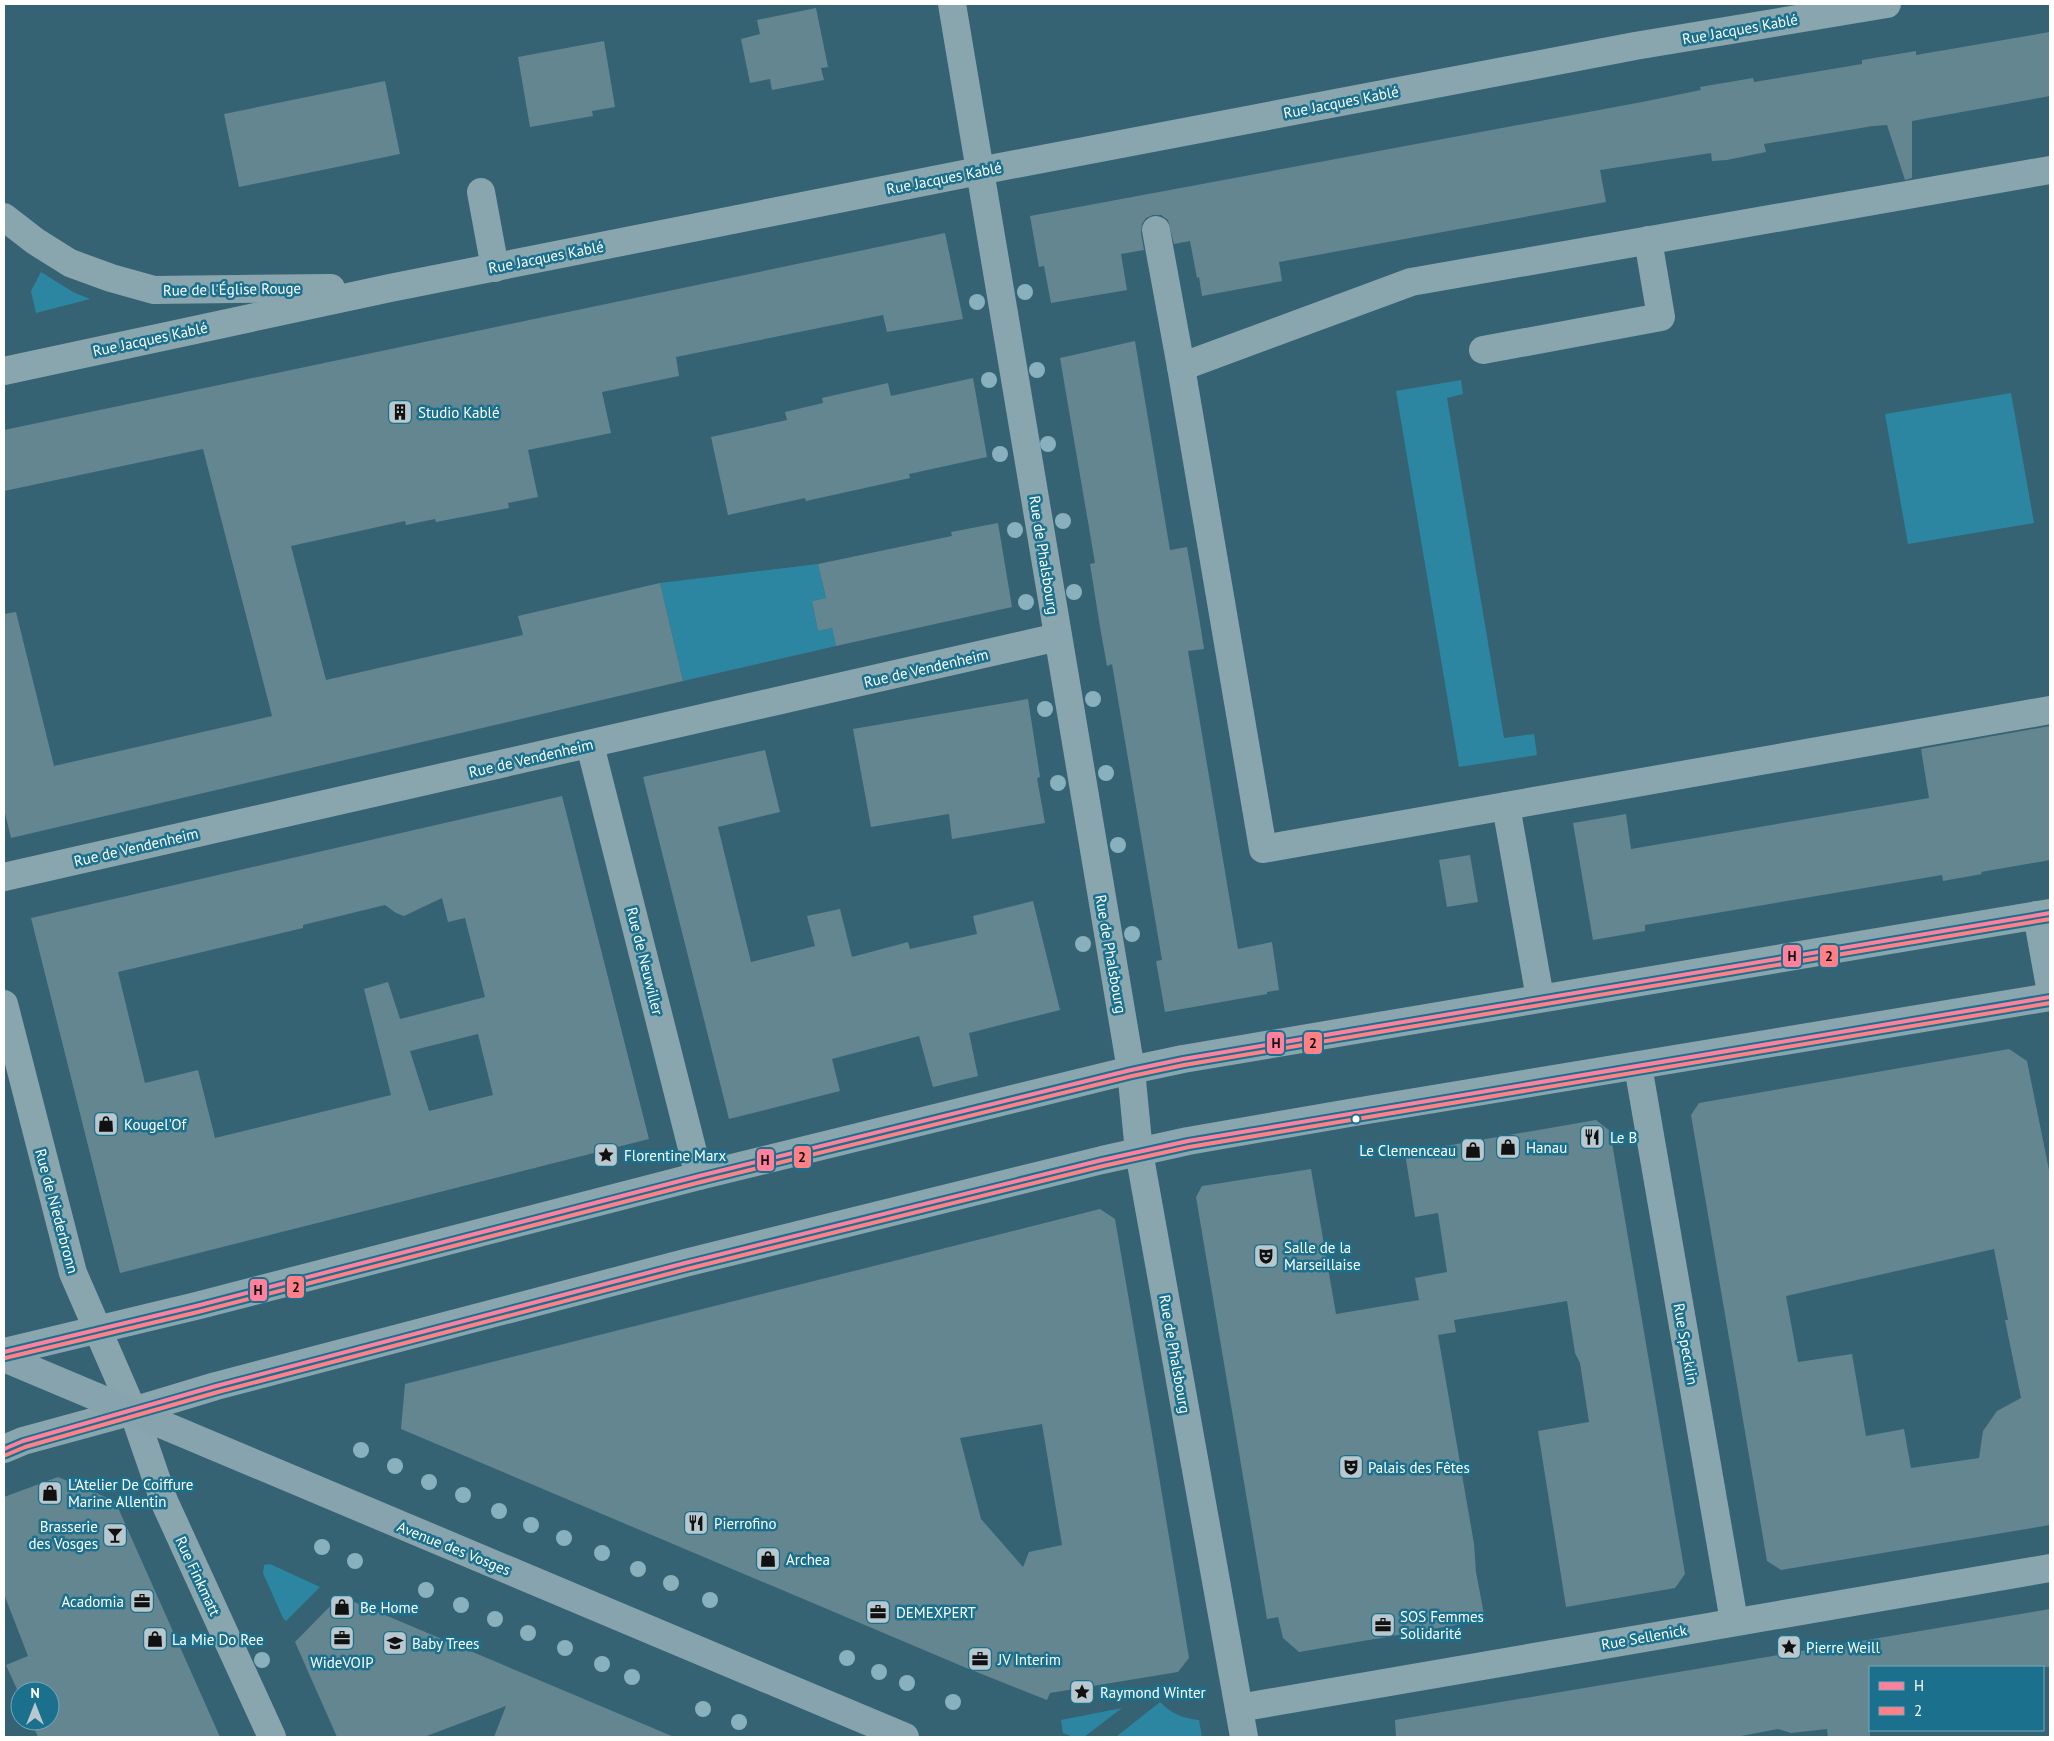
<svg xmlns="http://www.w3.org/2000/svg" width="2054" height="1741" font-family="'PT Sans',sans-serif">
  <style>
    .green { fill: #2c86a2 }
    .building { fill: #648691; fill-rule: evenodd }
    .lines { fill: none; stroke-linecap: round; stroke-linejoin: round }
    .minor { stroke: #89a6af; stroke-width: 28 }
    .major { stroke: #87a4ae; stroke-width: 28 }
    .bus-1-casing { stroke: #1b708d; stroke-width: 8 }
    .bus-2-casing { stroke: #1b708d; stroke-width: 8 }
    .bus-1 { stroke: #ff809d; stroke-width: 4 }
    .bus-2 { stroke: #ff8087; stroke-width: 4 }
    .tree { fill: #89b0bd }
    .bus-dot { fill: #fff; stroke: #1b708d; stroke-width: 2 }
    .labels { text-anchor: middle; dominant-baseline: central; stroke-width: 5; stroke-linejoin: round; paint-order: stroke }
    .street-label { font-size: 15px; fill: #fff; stroke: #1b708d }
    .poi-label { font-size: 15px; fill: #fff; stroke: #1b708d; text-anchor: start }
    .line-badge { stroke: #1b708d; stroke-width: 2 }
    .pale-badge-label { font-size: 14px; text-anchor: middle; font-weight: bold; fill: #111 }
  </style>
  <rect width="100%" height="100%" fill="#356373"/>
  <!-- green -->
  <g class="green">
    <path d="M41,272L73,292L90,299L36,313L31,291Z"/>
    <path d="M1461,380L1463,394L1447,398L1504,738L1534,734L1537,755L1459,767L1396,391Z"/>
    <path d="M2011,393L2034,523L1908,544L1885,414Z"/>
    <path d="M818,564L826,598L812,601L818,631L832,628L836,646L683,681L660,583Z"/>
    <path d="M270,1564L320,1587L286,1621L283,1618L263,1573L264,1565Z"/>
    <path d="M1160,1702C1172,1714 1182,1718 1199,1720L1202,1737H1116Z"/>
    <path d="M1122,1708L1084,1737H1073L1063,1733L1061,1720Z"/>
  </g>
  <!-- building -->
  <g class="building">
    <path d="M816,8L828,67L821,68L824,80L772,90L770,79L750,83L741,39L760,34L757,20Z"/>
    <path d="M2050,32V96L1912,121V178L1905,180L1887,125L1873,126L1764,144L1766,152L1727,160L1712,161L1711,153L1600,170L1606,202L1279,262L1282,281L1202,296L1199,277L1197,278L1190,241L1174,244L1168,220L1161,215H1153L1146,218L1142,224L1141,233L1144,250L1121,254L1127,290L1051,303L1044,266L1039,267L1030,216L1642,102L1701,90L1700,87L1753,78L1754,82L1862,64V60L1916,51V55Z"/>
    <path d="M604,41L615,107L592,111L593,116L530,127L518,57Z"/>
    <path d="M385,81L400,154L239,187L224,114Z"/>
    <path d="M945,233L963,319L887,332L883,315L676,357L679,376L602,392L611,433L528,450L538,497L508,503L509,508L436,522L435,519L406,525L405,521L291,546L326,680L523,635L518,616L660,583L683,681L11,838L4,809V614L16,612L54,766L272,716L203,449L4,491V430Z"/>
    <path d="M1135,341L1170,550L1187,547L1199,617L1204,649L1188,651L1238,949L1272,942L1279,990L1267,992V994L1165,1012L1156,961L1162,960L1112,664L1107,666L1100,627L1090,564L1095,563L1060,358Z"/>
    <path d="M973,378L987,457L909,474L910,478L806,501L805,498L728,515L711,437L787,420L785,412L823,403L822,398L888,383L891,396Z"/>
    <path d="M998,523L1012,607L836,646L832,628L818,631L812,601L826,598L818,564L952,536L951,532Z"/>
    <path d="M1028,699L1040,777L1037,778L1045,823L952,839L949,814L871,827L853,729Z"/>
    <path d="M2050,726V860L1981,872L1982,874L1943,881L1942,875L1645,925V931L1593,940L1573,823L1626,814L1631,849L1929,798L1921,749Z"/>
    <path d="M765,750L780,812L718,827L751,962L815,946L807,916L840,909L852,957L908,942L910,949L977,934L973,916L1033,901L1060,1010L969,1033L978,1076L933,1087L919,1036L832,1059L840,1091L729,1119L643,777Z"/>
    <path d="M562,796L649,1139L120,1273L31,918ZM442,898L448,922L465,918L485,997L400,1019L388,982L364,989L391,1095L215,1138L198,1070L145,1083L118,972L303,928V925L385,905L396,913L404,916ZM478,1034L493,1095L429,1111L410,1051Z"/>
    <path d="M1470,855L1478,902L1447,907L1439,860Z"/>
    <path d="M2009,1049L2027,1061L2050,1175V1525L1781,1570L1767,1561L1691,1115L1699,1103ZM1994,1249L2008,1320H2005L2021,1398L1997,1411L1983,1431L1979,1458L1911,1468L1904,1429L1866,1436L1852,1354L1798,1362L1786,1296Z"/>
    <path d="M1596,1120L1610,1131L1685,1574L1675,1588L1566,1607L1538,1431L1589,1422L1580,1363L1575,1353L1567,1301L1454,1320L1456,1332L1438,1335L1474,1544L1476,1572L1485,1620L1299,1652L1283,1638L1278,1617L1267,1619L1196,1197L1202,1186L1311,1169L1336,1314L1419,1300L1415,1278L1447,1272L1438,1213L1415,1217L1405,1153Z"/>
    <path d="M1100,1209L1115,1219L1154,1446L1189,1658L1178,1672L1050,1693L1047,1700L964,1667L401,1429L405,1384ZM1042,1424L1062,1545L1029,1552L1023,1567L981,1519L960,1438Z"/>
    <path d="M58,1477L115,1501L220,1737H38L31,1721H50V1691H20V1696L6,1665L28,1656L4,1594V1497Z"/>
    <path d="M340,1596L674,1737H494L506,1706L424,1737H337L295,1642Z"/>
    <path d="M2050,1609V1667H1870V1737H1828L1827,1729L1791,1733L1778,1729L1736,1737H1396L1395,1720Z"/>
  </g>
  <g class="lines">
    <!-- minor -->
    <g class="minor">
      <path d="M952,4L1131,1070L1139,1152L1244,1737"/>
      <path d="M481,192L495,268"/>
      <path d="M4,217L35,241L70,263L111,278L154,290L331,288"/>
      <path d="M1156,230L1181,367"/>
      <path d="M1483,350L1661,317L1648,240"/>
      <path d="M4,371L390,288L979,171L1635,46L1887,4"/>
      <path d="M590,745L699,1176"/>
      <path d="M1506,806L1263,849L1181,367L1411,282L2050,170"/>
      <path d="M4,877L1058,637"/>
      <path d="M2037,915L2050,987"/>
      <path d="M1540,998L1506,806L2050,710"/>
      <path d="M4,1004L73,1273L133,1411L164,1501L272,1737"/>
      <path d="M1638,1066L1734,1621"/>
      <path d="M4,1352L196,1306L699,1176L1131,1070L1183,1059L2050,913"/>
      <path d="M4,1449L23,1441L133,1411L216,1386L685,1263L1102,1160L1188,1141L1355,1112L2050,997"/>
      <path d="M1239,1708L2050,1568"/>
    </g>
    <!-- major -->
    <path class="major" d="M4,1358L905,1737"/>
    <defs>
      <g id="bus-1">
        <path d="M4,1352L196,1306L699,1176L1131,1070L1183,1059L2050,913"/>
        <path d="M4,1449L23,1441L216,1386L685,1263L1102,1160L1188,1141L2050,997"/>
      </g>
      <g id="bus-2">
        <path d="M5,1358L198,1312L701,1182L1132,1076L1184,1065L2050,919"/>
        <path d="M6,1455L25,1447L218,1392L687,1269L1103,1166L1189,1147L2050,1003"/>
      </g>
    </defs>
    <!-- bus-1 casing -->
    <use href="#bus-1" class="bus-1-casing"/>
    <!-- bus-2 casing -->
    <use href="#bus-2" class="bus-2-casing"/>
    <!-- bus-1 -->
    <use href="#bus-1" class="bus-1"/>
    <!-- bus-2 -->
    <use href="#bus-2" class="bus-2"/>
  </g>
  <!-- trees -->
  <g class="tree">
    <circle cx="1025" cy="292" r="8"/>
    <circle cx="977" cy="302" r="8"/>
    <circle cx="1037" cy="370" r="8"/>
    <circle cx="989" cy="380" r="8"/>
    <circle cx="1048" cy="444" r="8"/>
    <circle cx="1000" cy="454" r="8"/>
    <circle cx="1063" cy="521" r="8"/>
    <circle cx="1015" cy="530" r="8"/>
    <circle cx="1074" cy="592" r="8"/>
    <circle cx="1026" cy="602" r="8"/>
    <circle cx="1093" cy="699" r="8"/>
    <circle cx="1045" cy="709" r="8"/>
    <circle cx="1106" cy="773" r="8"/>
    <circle cx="1058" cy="783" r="8"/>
    <circle cx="1118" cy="845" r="8"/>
    <circle cx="1132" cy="934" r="8"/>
    <circle cx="1083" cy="944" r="8"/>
    <circle cx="361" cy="1450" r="8"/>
    <circle cx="395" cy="1466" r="8"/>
    <circle cx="429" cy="1482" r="8"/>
    <circle cx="463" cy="1495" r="8"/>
    <circle cx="499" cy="1511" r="8"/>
    <circle cx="531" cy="1525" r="8"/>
    <circle cx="564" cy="1538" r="8"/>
    <circle cx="322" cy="1547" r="8"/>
    <circle cx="602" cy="1553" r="8"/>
    <circle cx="355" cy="1561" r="8"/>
    <circle cx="638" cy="1569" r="8"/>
    <circle cx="671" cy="1583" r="8"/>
    <circle cx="426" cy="1590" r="8"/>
    <circle cx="710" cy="1600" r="8"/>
    <circle cx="461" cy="1605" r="8"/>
    <circle cx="495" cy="1619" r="8"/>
    <circle cx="528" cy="1633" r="8"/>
    <circle cx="565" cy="1648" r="8"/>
    <circle cx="847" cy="1658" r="8"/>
    <circle cx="262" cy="1660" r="8"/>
    <circle cx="602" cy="1664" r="8"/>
    <circle cx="879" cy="1672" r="8"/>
    <circle cx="632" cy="1677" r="8"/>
    <circle cx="907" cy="1683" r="8"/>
    <circle cx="953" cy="1702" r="8"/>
    <circle cx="703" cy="1709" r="8"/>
    <circle cx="739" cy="1722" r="8"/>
  </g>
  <!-- icons -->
  <defs>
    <symbol id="building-square" viewBox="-11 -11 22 22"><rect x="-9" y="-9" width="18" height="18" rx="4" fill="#b8c8ce" stroke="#1b708d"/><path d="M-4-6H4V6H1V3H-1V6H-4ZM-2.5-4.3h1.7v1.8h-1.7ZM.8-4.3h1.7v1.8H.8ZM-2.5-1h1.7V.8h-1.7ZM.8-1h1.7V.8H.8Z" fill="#111"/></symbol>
    <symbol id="shop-square" viewBox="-11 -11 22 22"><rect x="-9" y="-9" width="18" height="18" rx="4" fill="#b8c8ce" stroke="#1b708d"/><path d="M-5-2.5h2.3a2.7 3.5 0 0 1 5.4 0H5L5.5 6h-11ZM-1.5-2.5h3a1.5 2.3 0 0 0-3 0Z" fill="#111"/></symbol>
    <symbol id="restaurant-square" viewBox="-11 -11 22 22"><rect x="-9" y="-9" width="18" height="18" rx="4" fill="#b8c8ce" stroke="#1b708d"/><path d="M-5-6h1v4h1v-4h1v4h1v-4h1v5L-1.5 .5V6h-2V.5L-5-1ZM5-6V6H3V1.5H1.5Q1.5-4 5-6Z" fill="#111"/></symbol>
    <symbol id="sight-square" viewBox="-11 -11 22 22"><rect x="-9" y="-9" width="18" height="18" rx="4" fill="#b8c8ce" stroke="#1b708d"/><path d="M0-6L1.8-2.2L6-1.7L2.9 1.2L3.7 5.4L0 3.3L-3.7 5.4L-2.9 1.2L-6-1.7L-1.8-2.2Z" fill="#111"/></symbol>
    <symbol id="theatre-square" viewBox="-11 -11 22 22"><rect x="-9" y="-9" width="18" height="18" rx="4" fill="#b8c8ce" stroke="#1b708d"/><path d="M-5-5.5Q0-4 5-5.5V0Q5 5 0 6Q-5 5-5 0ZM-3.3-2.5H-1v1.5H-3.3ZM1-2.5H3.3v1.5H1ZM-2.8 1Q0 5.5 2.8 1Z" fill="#111"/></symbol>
    <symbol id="bar-square" viewBox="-11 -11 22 22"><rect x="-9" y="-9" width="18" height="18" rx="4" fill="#b8c8ce" stroke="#1b708d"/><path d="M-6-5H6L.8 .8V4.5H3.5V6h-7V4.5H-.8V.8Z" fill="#111"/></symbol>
    <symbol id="office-square" viewBox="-11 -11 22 22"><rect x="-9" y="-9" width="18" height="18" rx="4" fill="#b8c8ce" stroke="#1b708d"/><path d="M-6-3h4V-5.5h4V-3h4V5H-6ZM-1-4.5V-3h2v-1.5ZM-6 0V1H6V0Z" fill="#111"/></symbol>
    <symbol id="school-square" viewBox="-11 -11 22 22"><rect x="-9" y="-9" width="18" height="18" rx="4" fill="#b8c8ce" stroke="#1b708d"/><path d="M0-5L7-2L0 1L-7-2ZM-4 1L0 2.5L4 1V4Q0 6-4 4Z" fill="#111"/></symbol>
  </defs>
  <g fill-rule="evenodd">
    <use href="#building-square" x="386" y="398" width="28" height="28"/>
    <use href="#shop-square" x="92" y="1110" width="28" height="28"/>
    <use href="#restaurant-square" x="1578" y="1123" width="28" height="28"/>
    <use href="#shop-square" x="1494" y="1133" width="28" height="28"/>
    <use href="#shop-square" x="1459" y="1136" width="28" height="28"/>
    <use href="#sight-square" x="592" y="1141" width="28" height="28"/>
    <use href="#theatre-square" x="1252" y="1242" width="28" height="28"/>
    <use href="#theatre-square" x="1337" y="1453" width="28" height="28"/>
    <use href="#shop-square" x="36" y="1479" width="28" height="28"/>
    <use href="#restaurant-square" x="682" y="1509" width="28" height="28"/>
    <use href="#bar-square" x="101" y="1521" width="28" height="28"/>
    <use href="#shop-square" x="754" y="1545" width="28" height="28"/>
    <use href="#office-square" x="128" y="1587" width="28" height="28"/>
    <use href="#shop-square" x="328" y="1593" width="28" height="28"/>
    <use href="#office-square" x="864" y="1598" width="28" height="28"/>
    <use href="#office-square" x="1369" y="1611" width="28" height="28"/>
    <use href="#office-square" x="328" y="1624" width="28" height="28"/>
    <use href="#shop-square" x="141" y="1625" width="28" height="28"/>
    <use href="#school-square" x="381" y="1629" width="28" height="28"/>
    <use href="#sight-square" x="1775" y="1633" width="28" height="28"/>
    <use href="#office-square" x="966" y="1645" width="28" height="28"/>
    <use href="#sight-square" x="1068" y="1678" width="28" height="28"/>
  </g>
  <!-- markers -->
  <circle class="bus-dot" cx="1356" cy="1119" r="4.5"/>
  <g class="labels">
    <!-- street labels -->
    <g class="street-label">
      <text transform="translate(1740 29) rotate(-10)">Rue Jacques Kablé</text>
      <text transform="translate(1341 102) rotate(-11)">Rue Jacques Kablé</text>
      <text transform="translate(944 178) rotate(-11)">Rue Jacques Kablé</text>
      <text transform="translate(546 257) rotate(-11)">Rue Jacques Kablé</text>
      <text transform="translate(232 289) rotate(-1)">Rue de l'Église Rouge</text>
      <text transform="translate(150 339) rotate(-12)">Rue Jacques Kablé</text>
      <text transform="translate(1044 555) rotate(81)">Rue de Phalsbourg</text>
      <text transform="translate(926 668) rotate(-13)">Rue de Vendenheim</text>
      <text transform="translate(531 758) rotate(-13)">Rue de Vendenheim</text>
      <text transform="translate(136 847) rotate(-13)">Rue de Vendenheim</text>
      <text transform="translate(1111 954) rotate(80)">Rue de Phalsbourg</text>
      <text transform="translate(645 961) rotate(76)">Rue de Neuwiller</text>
      <text transform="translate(57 1211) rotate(75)">Rue de Niederbronn</text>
      <text transform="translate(1686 1344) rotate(80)">Rue Specklin</text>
      <text transform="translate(1175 1354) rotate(80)">Rue de Phalsbourg</text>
      <text transform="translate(454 1548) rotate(22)">Avenue des Vosges</text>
      <text transform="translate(198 1576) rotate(65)">Rue Finkmatt</text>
      <text transform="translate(1644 1637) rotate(-10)">Rue Sellenick</text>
    </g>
    <!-- poi labels -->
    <g class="poi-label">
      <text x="418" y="412">Studio Kablé</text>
      <text x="124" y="1124">Kougel'Of</text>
      <text x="1610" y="1137">Le B</text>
      <text x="1526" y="1147">Hanau</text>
      <text x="1456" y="1150" text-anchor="end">Le Clemenceau</text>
      <text x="624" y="1155">Florentine Marx</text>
      <text x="1284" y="1247">Salle de la<tspan x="1284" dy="17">Marseillaise</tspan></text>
      <text x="1368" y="1467">Palais des Fêtes</text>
      <text x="68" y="1484">L'Atelier De Coiffure<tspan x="68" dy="17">Marine Allentin</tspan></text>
      <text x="714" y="1523">Pierrofino</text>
      <text x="98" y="1526" text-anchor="end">Brasserie<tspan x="98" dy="17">des Vosges</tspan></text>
      <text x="786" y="1559">Archea</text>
      <text x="124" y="1601" text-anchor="end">Acadomia</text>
      <text x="360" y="1607">Be Home</text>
      <text x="896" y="1612">DEMEXPERT</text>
      <text x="1400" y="1616">SOS Femmes<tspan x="1400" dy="17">Solidarité</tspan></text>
      <text x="172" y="1639">La Mie Do Ree</text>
      <text x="412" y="1643">Baby Trees</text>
      <text x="1806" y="1647">Pierre Weill</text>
      <text x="998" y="1659">JV Interim</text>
      <text x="342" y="1662" text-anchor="middle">WideVOIP</text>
      <text x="1100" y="1692">Raymond Winter</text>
    </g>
  </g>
  <g class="line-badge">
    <rect x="1819" y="944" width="20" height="24" rx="5" fill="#ff8087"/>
    <rect x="1782" y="944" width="20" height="24" rx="5" fill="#ff809d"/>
    <rect x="1303" y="1031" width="20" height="24" rx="5" fill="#ff8087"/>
    <rect x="1266" y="1031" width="19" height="24" rx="5" fill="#ff809d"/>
    <rect x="793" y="1145" width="19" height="24" rx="5" fill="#ff8087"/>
    <rect x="756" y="1148" width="19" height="24" rx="5" fill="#ff809d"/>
    <rect x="286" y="1275" width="19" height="24" rx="5" fill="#ff8087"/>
    <rect x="249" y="1278" width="19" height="24" rx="5" fill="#ff809d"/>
  </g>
  <g class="pale-badge-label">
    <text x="1829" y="961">2</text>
    <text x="1792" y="961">H</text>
    <text x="1313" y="1048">2</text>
    <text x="1276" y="1048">H</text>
    <text x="802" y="1162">2</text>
    <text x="765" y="1165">H</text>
    <text x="296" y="1292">2</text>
    <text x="258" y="1295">H</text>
  </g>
  <!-- border -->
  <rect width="2054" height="1741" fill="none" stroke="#ffffff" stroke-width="10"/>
  <!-- legend -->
  <rect x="1869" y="1666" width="175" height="65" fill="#1b708d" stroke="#76a9bb"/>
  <rect x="1879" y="1682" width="25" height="8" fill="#ff809d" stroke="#76a9bb"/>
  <text x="1914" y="1691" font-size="15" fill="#ffffff">H</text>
  <rect x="1879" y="1707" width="25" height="8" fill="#ff8087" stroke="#76a9bb"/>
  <text x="1914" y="1716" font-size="15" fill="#ffffff">2</text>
  <!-- north arrow -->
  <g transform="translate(35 1706)"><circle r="24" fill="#1b708d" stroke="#76a9bb"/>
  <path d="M0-4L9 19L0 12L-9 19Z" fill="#b8c8ce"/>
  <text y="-8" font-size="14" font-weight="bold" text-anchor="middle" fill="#ffffff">N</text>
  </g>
</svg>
